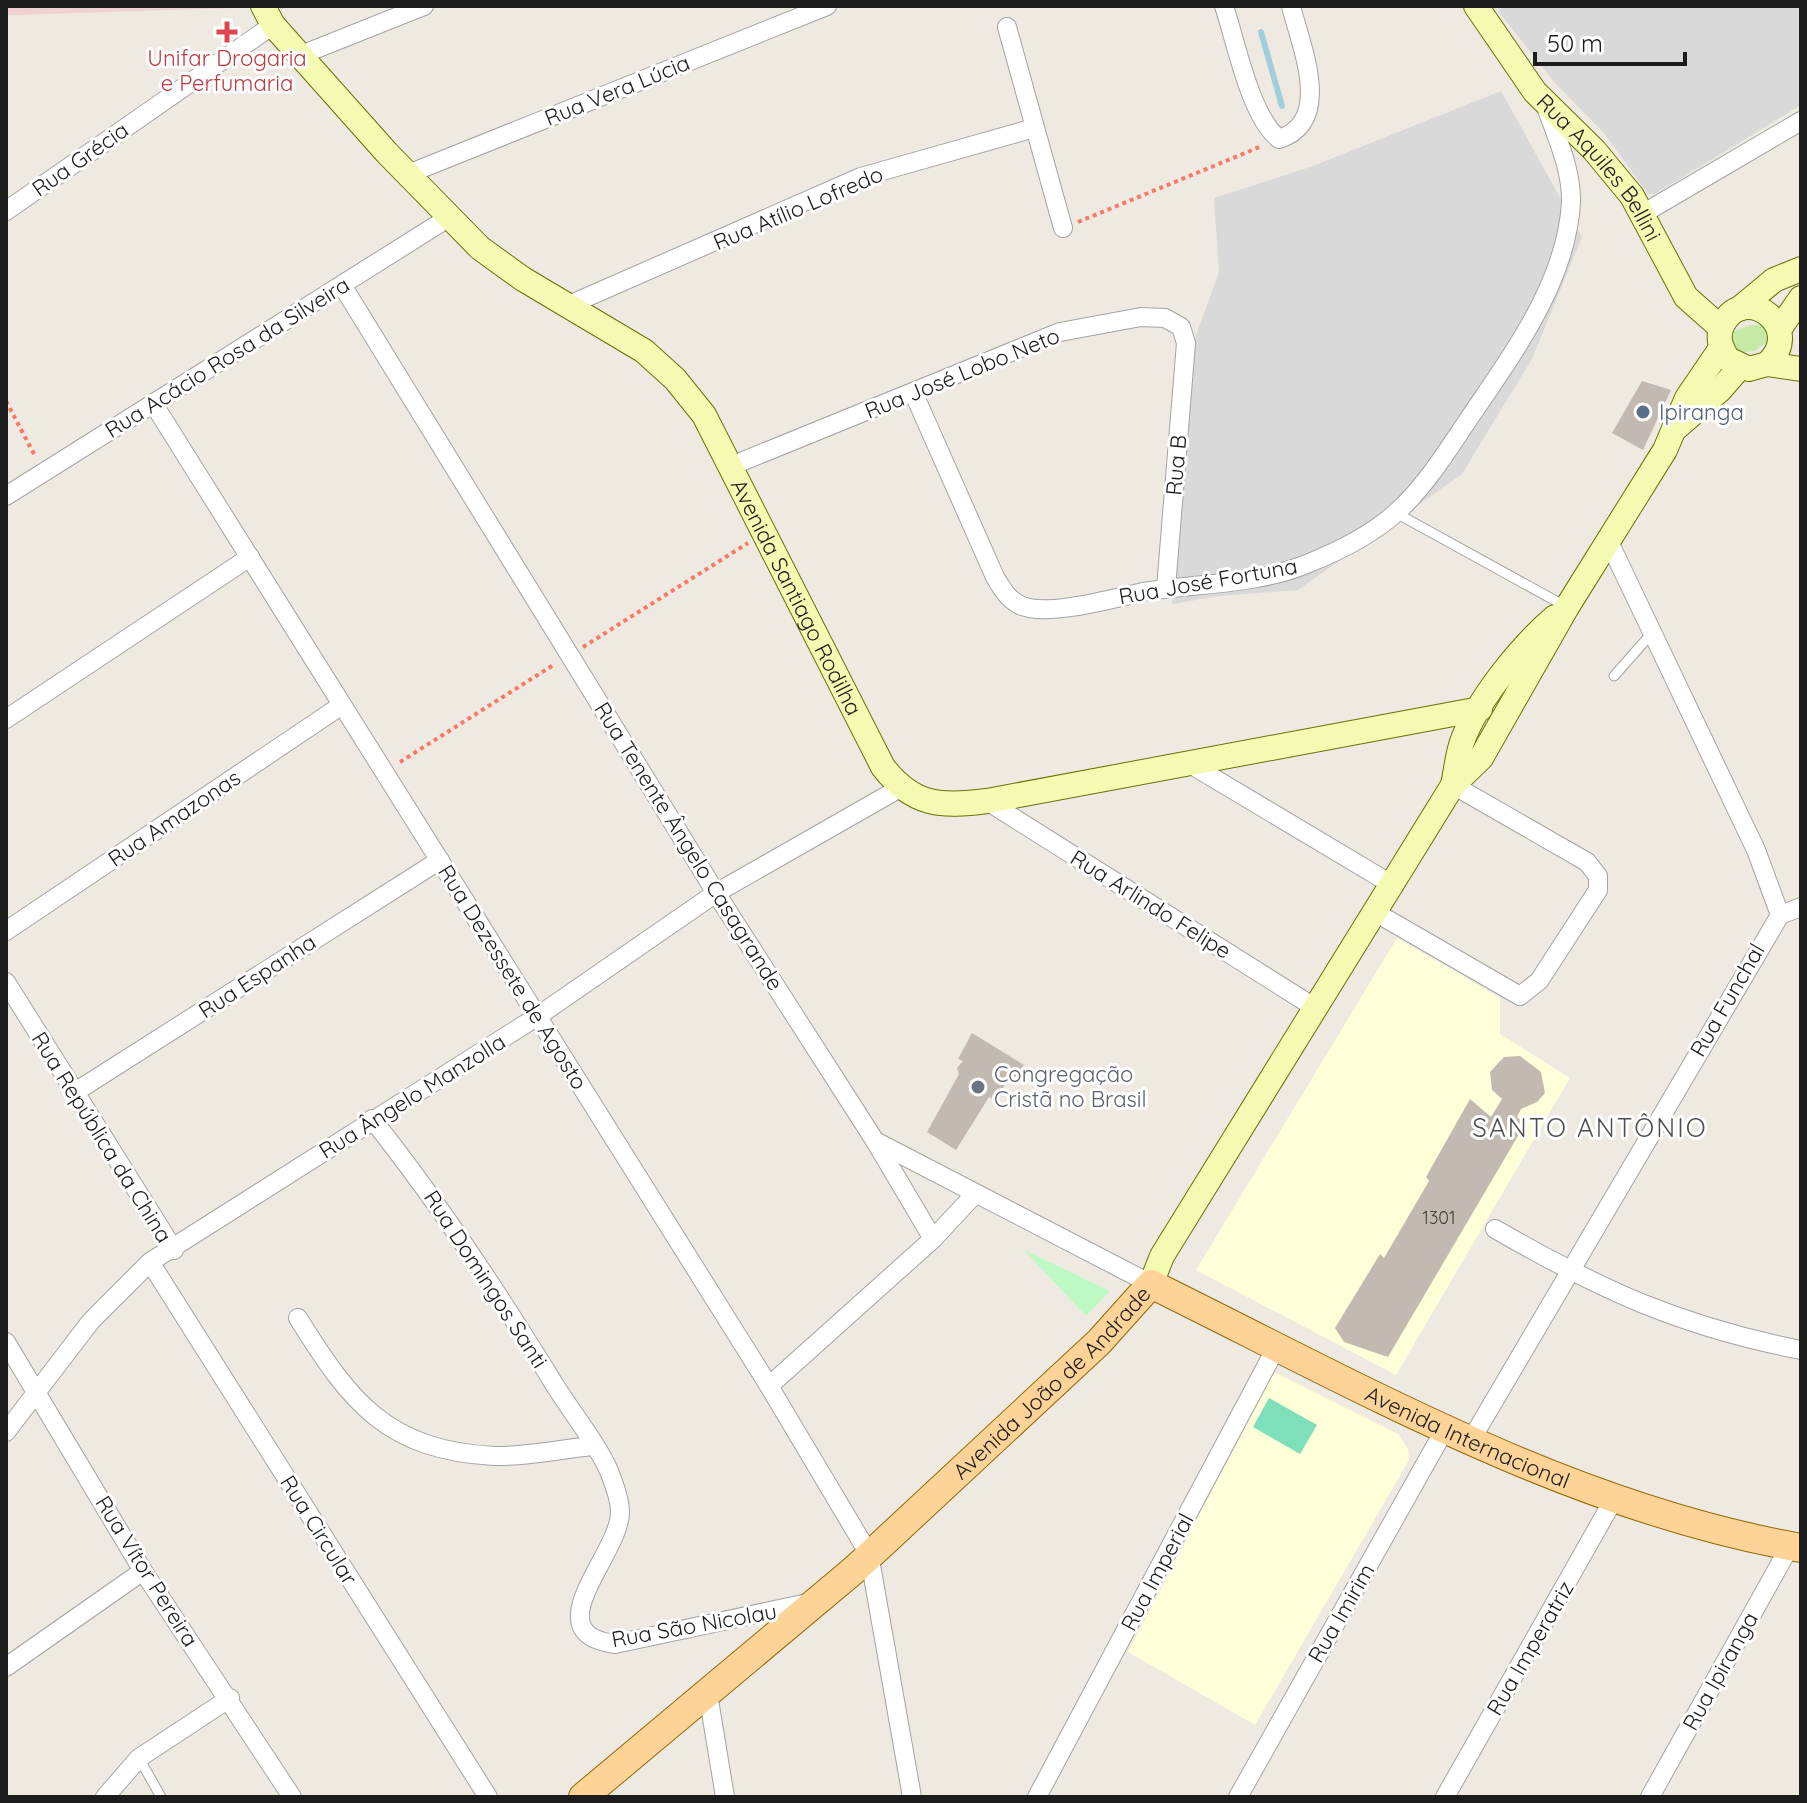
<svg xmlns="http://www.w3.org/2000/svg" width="1807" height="1803" font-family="Quicksand,sans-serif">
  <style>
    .residential { fill: #dad9d9 }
    .commercial { fill: #efd2d0 }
    .education { fill: #feffd9 }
    .grass { fill: #c6e9a6 }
    .park { fill: #bdfac3 }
    .pitch { fill: #7edfbb }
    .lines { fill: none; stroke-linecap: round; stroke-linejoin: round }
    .stream { stroke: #a1cedc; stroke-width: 6 }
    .building { fill: #c2b9b1 }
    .lane-casing { stroke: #a3a3a3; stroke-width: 11 }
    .street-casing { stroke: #a3a3a3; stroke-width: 20 }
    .secondary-casing { stroke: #647303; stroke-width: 26 }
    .primary-casing { stroke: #946700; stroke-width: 30 }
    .path { stroke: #fb7865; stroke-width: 4; stroke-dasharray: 4 4; stroke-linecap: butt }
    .lane { stroke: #fff; stroke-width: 9 }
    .street { stroke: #fff; stroke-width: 18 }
    .secondary { stroke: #f5fab3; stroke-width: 24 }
    .primary { stroke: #fdd398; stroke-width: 28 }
    .health-dot { fill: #e0444e; stroke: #fff; stroke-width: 3 }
    .service-dot { fill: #5c6f8a; stroke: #fff; stroke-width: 3 }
    .worship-dot { fill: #6b7280; stroke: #fff; stroke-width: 3 }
    .labels { text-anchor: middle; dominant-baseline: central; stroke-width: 6; stroke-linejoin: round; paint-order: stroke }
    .number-label { font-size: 18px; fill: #464341 }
    .health-label { font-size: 22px; fill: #be3a42; stroke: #fff }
    .street-label { font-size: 22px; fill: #1c1c1c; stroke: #fff }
    .service-label { font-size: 22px; fill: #4e5e75; stroke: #fff; text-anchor: start }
    .worship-label { font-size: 22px; fill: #5b616d; stroke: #fff; text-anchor: start }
    .quarter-label { font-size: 26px; letter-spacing: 2px; fill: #4f4f4f; stroke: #fff }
  </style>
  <rect width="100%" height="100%" fill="#eeeae2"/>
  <!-- residential -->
  <g class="residential">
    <path d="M1504,6H1801V105L1655,194H1648L1604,133L1555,83L1498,11Z"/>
    <path d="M1501,91L1582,237L1532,359L1462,474L1298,590L1220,596L1172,604L1196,335L1219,272L1214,198L1313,166Z"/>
  </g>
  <!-- commercial -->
  <path class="commercial" d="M6,6H234V8L16,15H6Z"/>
  <!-- education -->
  <g class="education">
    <path d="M1397,938L1500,998V1034L1570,1078L1396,1375L1196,1270Z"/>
    <path d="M1274,1372L1398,1434L1408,1449L1409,1460L1255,1725L1128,1652Z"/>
  </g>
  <!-- grass -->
  <path class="grass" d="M1751,325L1766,326L1770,339L1755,351L1736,353L1726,343L1735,331Z"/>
  <!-- park -->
  <path class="park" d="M1024,1250L1110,1291L1086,1316Z"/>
  <!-- pitch -->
  <path class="pitch" d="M1269,1398L1317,1425L1300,1454L1253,1427Z"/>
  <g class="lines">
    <!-- stream -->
    <path class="stream" d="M1261,32L1282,106"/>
  </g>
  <!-- building -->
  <g class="building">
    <path d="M1642,381L1671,390L1643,450L1612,433Z"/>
    <path d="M972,1033L1024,1065L1015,1077L1011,1073L996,1101L989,1097L956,1150L927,1132L959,1074L957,1068L963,1061L958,1059Z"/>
    <path d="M1520,1056L1541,1072L1545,1093L1537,1102L1521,1109L1517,1117L1525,1124L1388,1357L1344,1342L1335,1328L1380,1254L1384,1258L1429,1181L1426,1177L1470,1099L1491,1117L1502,1099L1492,1090L1490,1072L1504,1057Z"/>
  </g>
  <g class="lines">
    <defs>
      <g id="lane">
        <path d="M1396,513L1565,606"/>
        <path d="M1614,676L1652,633"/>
        <path d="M139,1758L161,1797"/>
      </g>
      <g id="street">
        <path d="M1224,6C1236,42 1250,116 1279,139C1334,121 1301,47 1291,6"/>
        <path d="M1007,27L1063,228"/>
        <path d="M301,55L424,6"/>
        <path d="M408,174L827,6"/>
        <path d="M6,211L273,25"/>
        <path d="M1644,213L1801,121"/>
        <path d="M342,285L716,893L875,1141L1151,1284"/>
        <path d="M569,305L861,177L1034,128"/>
        <path d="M914,394L995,577C1001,587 1007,598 1018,604C1042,619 1114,598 1143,592C1197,583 1258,585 1309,563C1339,551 1374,533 1398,511C1426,485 1447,451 1468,420C1511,356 1566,284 1571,203C1572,169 1556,136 1545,104"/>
        <path d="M153,403L769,1386L869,1554L912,1797"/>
        <path d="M731,466L1060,332L1141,317L1165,318L1181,327L1186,343L1166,588"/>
        <path d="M6,496L448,218"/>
        <path d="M6,719L250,557"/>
        <path d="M1190,764L1391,884"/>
        <path d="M987,801L1314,1007"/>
        <path d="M1373,911L1520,996L1539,981L1598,890V876L1587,862L1453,785"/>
        <path d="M1780,915L1801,907"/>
        <path d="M6,931L342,705"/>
        <path d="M6,982L174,1250"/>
        <path d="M75,1092L440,860"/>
        <path d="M372,1119C438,1202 495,1288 551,1379C568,1408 596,1441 609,1471C613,1481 620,1501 620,1512C620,1555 533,1633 615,1644L808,1603"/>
        <path d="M875,1141L933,1239"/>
        <path d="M1495,1229C1601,1290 1679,1326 1801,1350"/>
        <path d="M150,1262L488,1797"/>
        <path d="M298,1318C351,1403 387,1450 494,1456C526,1457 561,1449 592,1446"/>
        <path d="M6,1342L143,1571L292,1797"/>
        <path d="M769,1386L933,1239L975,1194"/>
        <path d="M6,1432L91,1321L150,1262L538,1016L716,893L900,788"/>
        <path d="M1471,1440L1780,915L1756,850L1610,544"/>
        <path d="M6,1667L143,1571"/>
        <path d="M708,1694L725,1797"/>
        <path d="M105,1797L139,1758L230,1698"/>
        <path d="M1037,1797L1277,1346"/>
        <path d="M1238,1797L1445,1429"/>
        <path d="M1445,1797L1614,1499"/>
        <path d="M1650,1797L1790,1546"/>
      </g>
      <g id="secondary">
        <path id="s1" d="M263,6L273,25L387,153L480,248L523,279L644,351L675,379L704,415L883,767C913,806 941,807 987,801L1480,709"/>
        <path id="s2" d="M1476,6L1535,92L1594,150L1632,196L1686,297L1721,328"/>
        <path d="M1739,309L1774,280L1801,269"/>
        <path d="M1780,328L1801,298"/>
        <path d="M1767,364C1807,327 1744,282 1723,324C1716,337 1721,348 1728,359L1749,369L1767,364L1801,369"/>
        <path d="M1676,428L1720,390L1740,367"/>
        <path d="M1453,785C1456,772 1457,756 1462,742C1477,700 1521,646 1555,617"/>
        <path d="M1151,1284L1162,1256L1453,785L1481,758L1567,607L1665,450L1687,398L1721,348"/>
      </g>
      <g id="primary">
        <path id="s3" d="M583,1797L854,1570L1099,1342L1151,1284C1360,1387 1569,1507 1801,1548"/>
      </g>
    </defs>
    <!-- lane casing -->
    <use href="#lane" class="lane-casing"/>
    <!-- street casing -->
    <use href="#street" class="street-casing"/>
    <!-- secondary casing -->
    <use href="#secondary" class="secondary-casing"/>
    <!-- primary casing -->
    <use href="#primary" class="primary-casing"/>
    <!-- path -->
    <g class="path">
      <path d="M1078,222L1262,146"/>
      <path d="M6,401L35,456"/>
      <path d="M583,647L748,543"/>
      <path d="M400,762L555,664"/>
    </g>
    <!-- lane -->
    <use href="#lane" class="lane"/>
    <!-- street -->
    <use href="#street" class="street"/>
    <!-- secondary -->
    <use href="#secondary" class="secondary"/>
    <!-- primary -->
    <use href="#primary" class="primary"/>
  </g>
  <!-- markers -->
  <path class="health-dot" d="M223 20h8v8h8v8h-8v8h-8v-8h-8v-8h8z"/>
  <circle class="service-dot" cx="1643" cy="412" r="8"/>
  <circle class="worship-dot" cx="978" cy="1087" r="8"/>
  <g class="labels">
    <!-- number labels -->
    <g class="number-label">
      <text x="1439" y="1217">1301</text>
    </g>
    <!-- health labels -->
    <g class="health-label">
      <text x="227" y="58">Unifar Drogaria<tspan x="227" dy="25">e Perfumaria</tspan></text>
    </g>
    <!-- street labels -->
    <g class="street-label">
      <text transform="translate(617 90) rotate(-22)">Rua Vera Lúcia</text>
      <text transform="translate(80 159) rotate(-35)">Rua Grécia</text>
      <text stroke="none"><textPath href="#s2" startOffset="204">Rua Aquiles Bellini</textPath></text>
      <text transform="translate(798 208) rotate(-23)">Rua Atílio Lofredo</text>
      <text transform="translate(227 357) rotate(-32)">Rua Acácio Rosa da Silveira</text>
      <text transform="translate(962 373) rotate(-22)">Rua José Lobo Neto</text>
      <text transform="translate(1176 465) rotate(-85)">Rua B</text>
      <text transform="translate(1208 581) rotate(-10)">Rua José Fortuna</text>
      <text stroke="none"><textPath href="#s1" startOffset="812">Avenida Santiago Rodilha</textPath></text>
      <text transform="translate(174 818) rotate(-34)">Rua Amazonas</text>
      <text transform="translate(689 846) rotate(58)">Rua Tenente Ângelo Casagrande</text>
      <text transform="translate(1151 904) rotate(32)">Rua Arlindo Felipe</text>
      <text transform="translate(257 976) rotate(-33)">Rua Espanha</text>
      <text transform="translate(513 977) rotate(58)">Rua Dezessete de Agosto</text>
      <text transform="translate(1727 1000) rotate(-60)">Rua Funchal</text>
      <text transform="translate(412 1096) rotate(-32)">Rua Ângelo Manzolla</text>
      <text transform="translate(102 1137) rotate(58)">Rua República da China</text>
      <text transform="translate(486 1279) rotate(57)">Rua Domingos Santi</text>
      <text stroke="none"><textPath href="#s3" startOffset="626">Avenida João de Andrade</textPath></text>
      <text stroke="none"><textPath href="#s3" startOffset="1118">Avenida Internacional</textPath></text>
      <text transform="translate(319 1530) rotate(58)">Rua Circular</text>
      <text transform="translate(147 1571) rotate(58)">Rua Vítor Pereira</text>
      <text transform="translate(1157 1572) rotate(-62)">Rua Imperial</text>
      <text transform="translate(1341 1613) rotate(-60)">Rua Imirim</text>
      <text transform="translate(694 1625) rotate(-10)">Rua São Nicolau</text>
      <text transform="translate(1530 1648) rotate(-60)">Rua Imperatriz</text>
      <text transform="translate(1720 1671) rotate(-61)">Rua Ipiranga</text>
    </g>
    <!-- service labels -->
    <g class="service-label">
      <text x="1659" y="412">Ipiranga</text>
    </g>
    <!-- worship labels -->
    <g class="worship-label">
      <text x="994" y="1074">Congregação<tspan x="994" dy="25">Cristã no Brasil</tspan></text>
    </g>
    <!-- quarter labels -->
    <g class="quarter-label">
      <text x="1590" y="1127">SANTO ANTÔNIO</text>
    </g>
  </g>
  <!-- border -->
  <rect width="1807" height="1803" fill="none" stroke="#1c1c1c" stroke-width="16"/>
  <!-- scale -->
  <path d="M1535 52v12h150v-12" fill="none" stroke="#1c1c1c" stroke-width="4"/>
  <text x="1547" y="52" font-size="24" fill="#1c1c1c" stroke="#ffffff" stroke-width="6" paint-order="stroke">50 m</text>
</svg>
